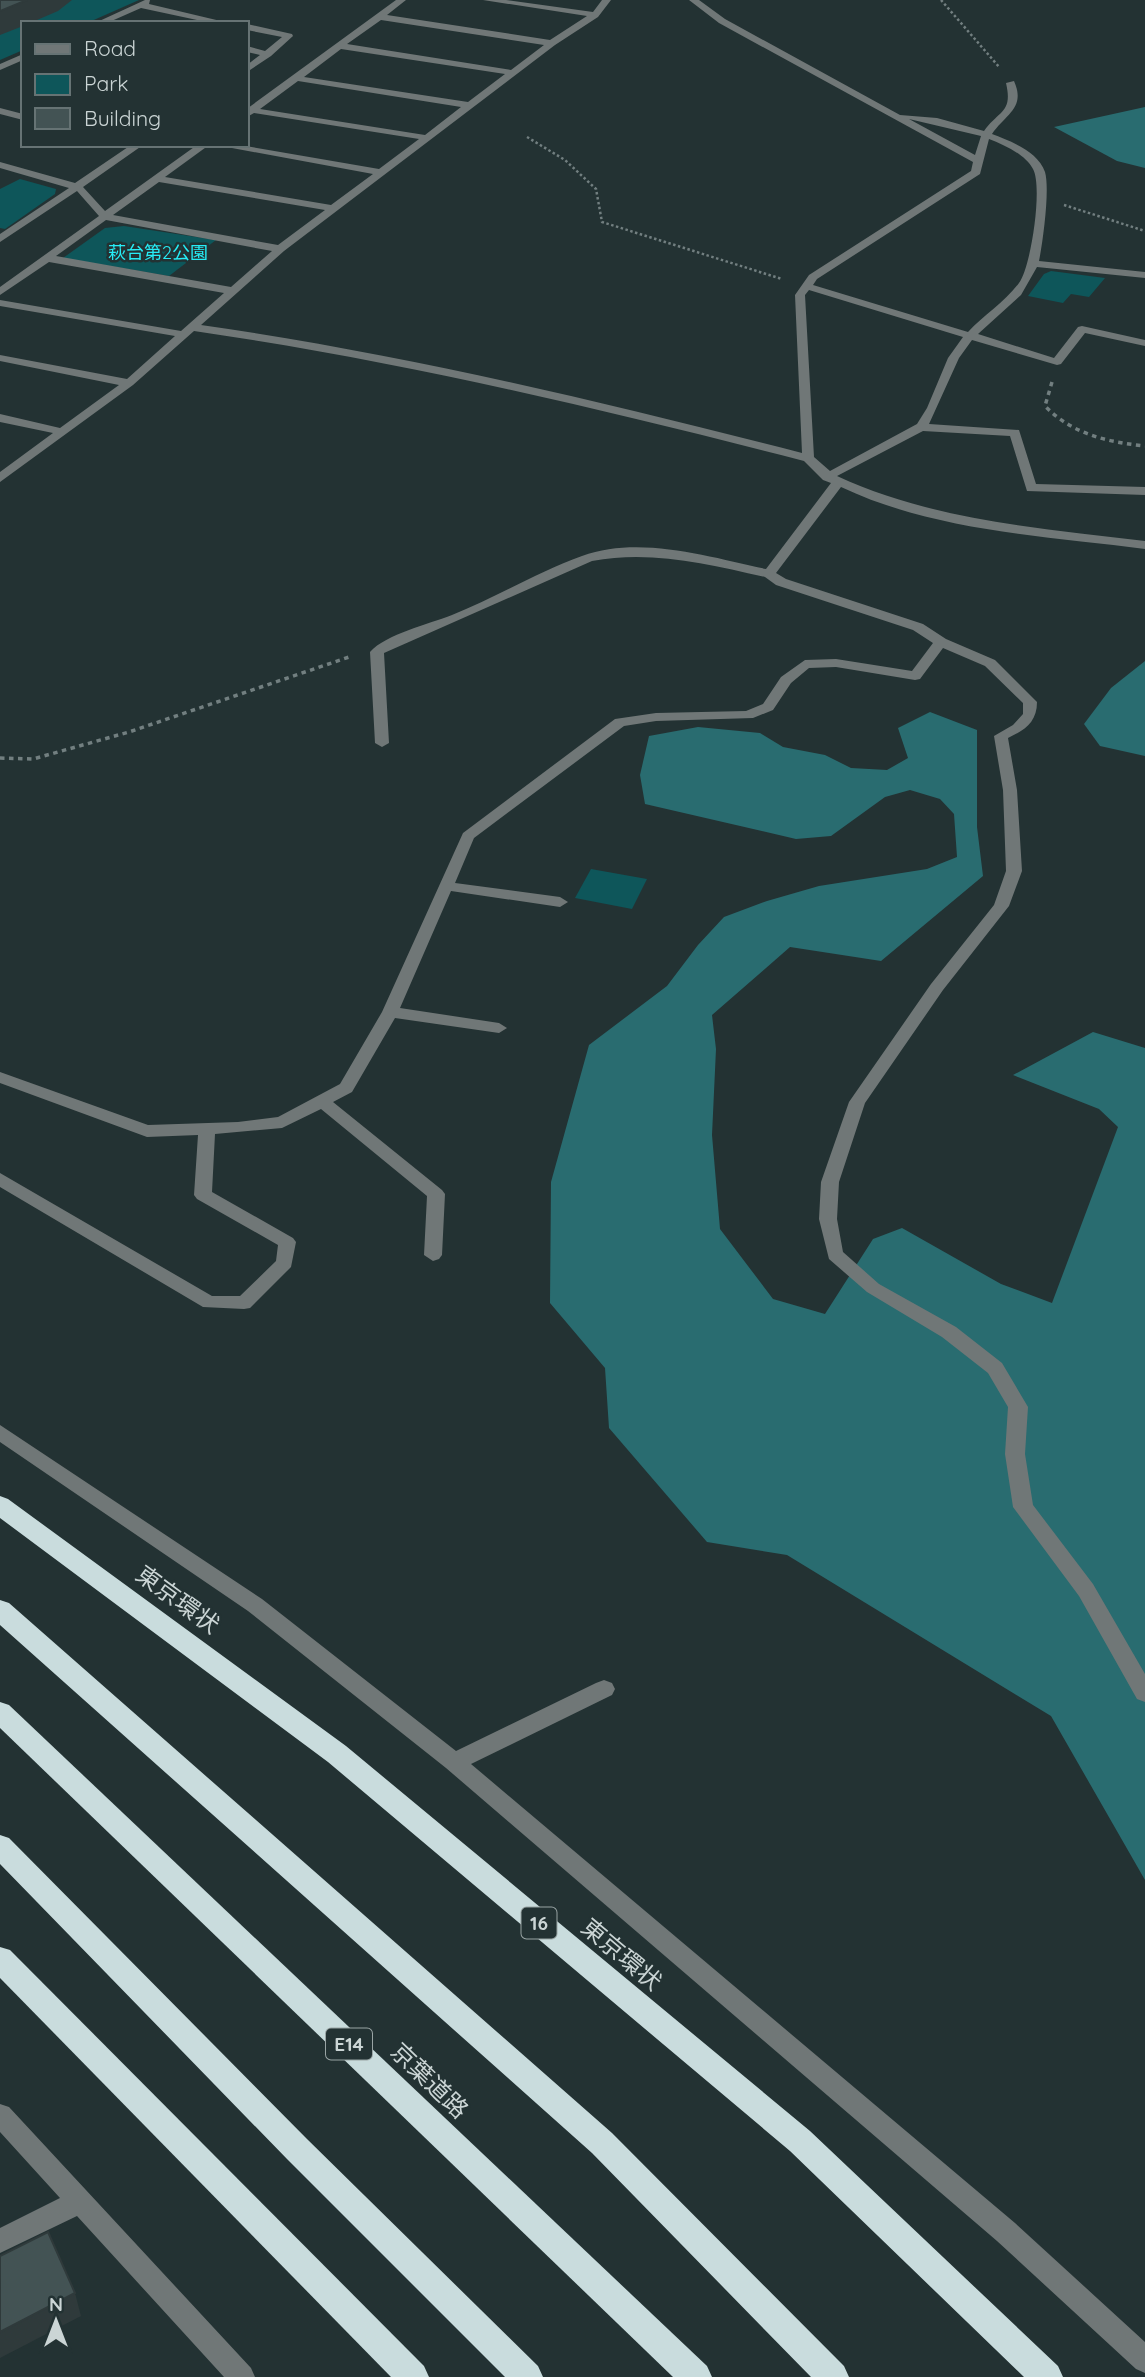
<svg xmlns="http://www.w3.org/2000/svg" width="1145" height="2377" font-family="Quicksand,'Noto Sans JP',sans-serif">
  <style>
    .green { fill: #0e565a }
    .forest { fill: #296c70 }
    .lines { fill: none; stroke-linecap: round; stroke-linejoin: round }
    .path-far1 { stroke: #727f80; stroke-width: 2.5; stroke-dasharray: 2.5 2.5; stroke-linecap: butt }
    .path { stroke: #727f80; stroke-width: 3.5; stroke-dasharray: 4.5 4.5; stroke-linecap: butt }
    .minor { fill: #707777; fill-rule: evenodd }
    .highway { fill: #c9dcdd; fill-rule: evenodd }
    .shaded-wall { fill: #2f3a3b }
    .building { fill: #435354; stroke: #2f3a3b; stroke-width: 2 }
    .labels { text-anchor: middle; dominant-baseline: central; stroke-width: 5; stroke-linejoin: round; paint-order: stroke }
    .far-park-label { font-size: 18px; fill: #26edf6; stroke: #233233 }
    .shield { fill: #233233; stroke: #99a4a4; stroke-width: 2 }
    .shield-label { font-size: 19px; font-weight: bold; fill: #cbd5d5 }
    .near-street-label { font-size: 24px; fill: #cbd5d5; stroke: #233233 }
  </style>
  <rect width="100%" height="100%" fill="#233233"/>
  <!-- green -->
  <g class="green">
    <path d="M0,0H139L87,23H23V50L0,60Z"/>
    <path d="M20,179L56,189L55,194L5,229L0,228V189Z"/>
    <path d="M124,226L216,240L169,276L63,258L105,228Z"/>
    <path d="M1051,271L1105,278L1089,297L1071,294L1063,303L1028,296L1044,274Z"/>
    <path d="M591,869L647,879L632,909L575,898Z"/>
  </g>
  <!-- forest -->
  <g class="forest">
    <path d="M1145,107V168L1117,161L1054,127Z"/>
    <path d="M1145,661V756L1100,746L1084,724L1111,688Z"/>
    <path d="M930,712L977,730V827L983,876L881,961L790,947L712,1015L716,1049L712,1135L720,1229L773,1299L825,1314L873,1239L902,1228L1001,1284L1052,1303L1118,1127L1099,1109L1013,1075L1093,1032L1145,1048V1880L1051,1716L787,1555L707,1542L609,1428L605,1368L550,1303L551,1182L589,1045L667,986L698,945L724,917L767,901L819,886L927,869L957,857L954,814L940,799L910,790L885,797L831,836L796,839L645,804L640,775L649,736L698,727L760,733L783,747L825,755L851,768L887,770L908,758L898,728Z"/>
  </g>
  <g class="lines">
    <!-- path-far1 -->
    <g class="path-far1">
      <path d="M941,0L1000,68"/>
      <path d="M527,137L565,160L596,189L602,222L782,279"/>
      <path d="M1064,205L1145,231"/>
    </g>
    <!-- path -->
    <g class="path">
      <path d="M1052,382L1045,406C1072,434 1107,442 1145,446"/>
      <path d="M0,758L33,759L129,732L352,656"/>
    </g>
    <!-- minor -->
    <g class="minor">
      <path d="M145,0H150L149,4L229,23H211L141,8L107,23H95Z"/>
      <path d="M396,0H406L387,15L550,40L587,16L483,0H506L593,12L602,0H611L598,17L555,45L284,251L201,325C404,354 603,402 802,453L795,295L809,275L971,171L973,162L719,23L689,0H699L725,19L900,115L937,118L984,131C999,110 1013,113 1006,83L1014,81C1026,108 1006,114 992,134C1010,141 1038,151 1045,172C1050,189 1043,241 1039,261L1145,272V278L1037,267L1021,295L978,334L1054,358L1078,327L1082,326L1145,340V346L1085,333L1061,364L1057,365L972,340L959,358L929,424L1019,430L1036,484L1145,487V495L1027,491L1010,436L923,431L837,476C934,521 1041,528 1145,541V549C1044,536 934,531 841,487L776,573L786,579L923,624L946,639L995,660L1037,702C1037,722 1025,730 1008,738L1017,790L1022,871L1009,906L943,990L865,1103L839,1182L837,1219L843,1252L879,1284L956,1327L1002,1363L1028,1407L1025,1454L1033,1505L1093,1584L1145,1674V1702L1137,1699L1079,1596L1013,1507L1005,1454L1008,1407L988,1373L942,1337L867,1292L829,1259L819,1219L821,1182L849,1102L931,984L994,905L1006,871L1003,790L994,736L1013,725L1023,714V703L985,666L943,648L920,679L915,680L836,667L809,668L791,683L773,710L753,718L656,721L624,726L474,838L455,883L560,897L568,902L560,907L451,891L400,1008L499,1023L507,1028L499,1033L395,1018L352,1092L333,1102L442,1190L445,1194L442,1255L439,1259L433,1261L424,1255L427,1196L321,1109L282,1128L215,1134L212,1192L293,1238L296,1242L291,1267L250,1308L244,1309L203,1307L0,1187V1173L212,1296H240L276,1261L278,1245L197,1199L194,1195L198,1135L147,1137L0,1083V1072L148,1125L238,1122L278,1117L340,1084L382,1012L463,833L615,719L656,713L746,711L763,704L781,677L805,660L836,659L912,671L933,643L913,630L776,585L765,577C707,564 651,550 592,561L384,653L389,743L382,747L375,743L370,652C386,634 429,624 452,615C496,597 538,572 582,556C640,535 709,557 766,569L831,483L823,480L804,461C602,409 401,361 194,331L133,385L0,482V472L53,433L0,422V414L60,428L119,385L0,361V355L127,379L175,336L0,306V300L181,331L224,293L49,262L0,295V287L99,216L77,191L0,242V234L69,188L0,168V162L75,183L131,145H143L83,187L105,211L197,145H209L165,177L331,205L373,174L216,145H240L379,169L419,139L254,113L247,117L248,108ZM381,20L544,45L511,70L347,44ZM341,49L505,74L468,102L304,77ZM298,81L461,107L425,135L260,109ZM909,119L981,136L975,155ZM989,139C1004,145 1025,154 1033,169C1043,187 1031,267 1019,283C1005,302 984,315 968,332L813,285L817,279L980,174ZM159,182L325,210L278,245L113,215ZM106,220L272,251L231,287L56,256ZM809,290L963,337L948,358L927,408L917,424L830,471L814,457L805,295Z"/>
      <path d="M247,24L292,34L293,36L271,56L247,72V65L260,55L247,52V46L265,51L282,37L247,30Z"/>
      <path d="M23,54V60L0,70V64Z"/>
      <path d="M0,108L23,114V120L0,114Z"/>
      <path d="M0,1425L262,1599L456,1751L596,1683L604,1680L612,1683L615,1689L612,1695L471,1764L1015,2223L1145,2342V2373L1136,2369L997,2241L446,1768L248,1611L0,1442Z"/>
      <path d="M0,2104L9,2107L251,2368L255,2377H224L77,2216L0,2253V2228L60,2198L0,2132Z"/>
    </g>
    <!-- highway -->
    <g class="highway">
      <path d="M0,1496L8,1499L346,1746L810,2131L1058,2366L1063,2377H1024L790,2151L328,1762L0,1518Z"/>
      <path d="M0,1600L9,1603L612,2133L844,2366L849,2377H811L592,2153L0,1625Z"/>
      <path d="M0,1702L9,1705L707,2366L712,2377H673L0,1728Z"/>
      <path d="M0,1835L9,1838L307,2139L538,2366L543,2377H505L287,2159L0,1864Z"/>
      <path d="M0,1947L10,1950L424,2366L429,2377H391L0,1978Z"/>
    </g>
  </g>
  <!-- shaded-wall -->
  <g class="shaded-wall">
    <path d="M27,0H72L58,11L30,23H23V26L0,35V11Z"/>
    <path d="M75,2293L81,2316L0,2358V2332Z"/>
  </g>
  <!-- building -->
  <g class="building">
    <path d="M0,0H27L0,11Z"/>
    <path d="M48,2232L75,2293L0,2332V2256Z"/>
  </g>
  <g class="labels">
    <!-- far-park labels -->
    <g class="far-park-label">
      <text x="158" y="252">萩台第2公園</text>
    </g>
    <!-- shield labels -->
    <g class="shield">
      <rect x="521.5" y="1907.5" width="35" height="31" rx="5"/>
      <rect x="326" y="2028.5" width="46" height="31" rx="5"/>
    </g>
    <g class="shield-label">
      <text x="539" y="1923">16</text>
      <text x="349" y="2044">E14</text>
    </g>
    <!-- near-street labels -->
    <g class="near-street-label">
      <text transform="translate(178 1599) rotate(36)">東京環状</text>
      <text transform="translate(622 1954) rotate(40)">東京環状</text>
      <text transform="translate(430 2080) rotate(44)">京葉道路</text>
    </g>
  </g>
  <!-- legend -->
  <rect x="21" y="21" width="228" height="126" fill="#233233" stroke="#667374" stroke-width="2"/>
  <rect x="35" y="44" width="35" height="10" fill="#707777" stroke="#667374" stroke-width="2"/>
  <text x="84" y="56" font-size="21" fill="#cbd5d5">Road</text>
  <rect x="35" y="74" width="35" height="21" fill="#0e565a" stroke="#667374" stroke-width="2"/>
  <text x="84" y="91" font-size="21" fill="#cbd5d5">Park</text>
  <rect x="35" y="108" width="35" height="21" fill="#435354" stroke="#667374" stroke-width="2"/>
  <text x="84" y="126" font-size="21" fill="#cbd5d5">Building</text>
  <!-- north arrow -->
  <g transform="translate(56 2321)" stroke="#233233" stroke-width="5" paint-order="stroke">
  <path d="M0-5L12 26L0 18L-12 26Z" fill="#cbd5d5"/>
  <text y="-10" font-size="19" font-weight="bold" text-anchor="middle" fill="#cbd5d5">N</text>
  </g>
</svg>
